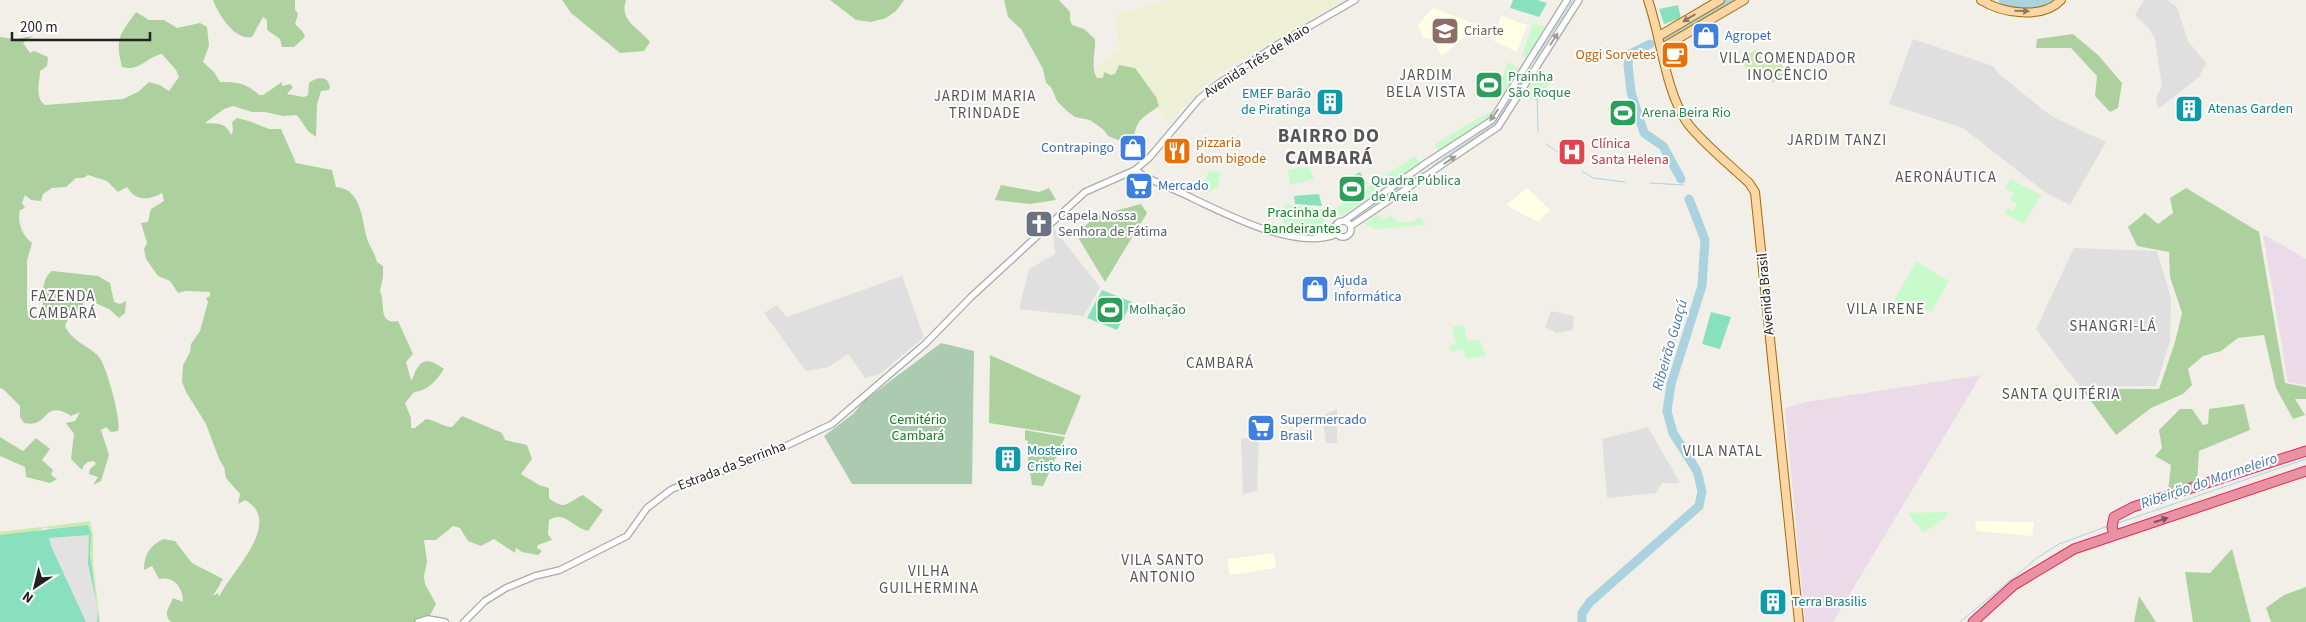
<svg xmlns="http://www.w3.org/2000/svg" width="2306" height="622" font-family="'Source Sans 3',sans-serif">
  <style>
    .residential { fill: #e0dfdf }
    .industrial { fill: #ebdbe8 }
    .education { fill: #ffffe5 }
    .farmland { fill: #eef0d5 }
    .grass { fill: #cdebb0 }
    .forest { fill: #add19e }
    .cemetery { fill: #aacbaf }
    .park { fill: #c8facc }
    .pitch { fill: #88e0be }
    .parking { fill: #e2e2e2 }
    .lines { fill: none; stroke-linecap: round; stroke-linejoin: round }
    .stream { stroke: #aad3df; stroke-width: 1 }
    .river { stroke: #aad3df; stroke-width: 9 }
    .minor-casing { stroke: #a9a9a9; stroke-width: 8 }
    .major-casing { stroke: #a06b00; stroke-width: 10 }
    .highway-casing { stroke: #dc2a67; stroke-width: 11 }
    .minor { stroke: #fff; stroke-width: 5.5 }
    .major { stroke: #fcd6a4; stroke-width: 8 }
    .highway { stroke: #e892a2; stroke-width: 9 }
    .oneway { fill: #8f7c63 }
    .oneway2 { fill: #9c9c9c }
    .oneway3 { fill: #7b545c }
    .labels { text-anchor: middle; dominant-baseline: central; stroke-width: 4; stroke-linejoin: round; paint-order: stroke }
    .education-label { font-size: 14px; fill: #785e54; stroke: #fff; text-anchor: start }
    .shop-label { font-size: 14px; fill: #366cbe; stroke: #fff; text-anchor: start }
    .food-label { font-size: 14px; fill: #c56008; stroke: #fff; text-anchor: end }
    .street-label { font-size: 14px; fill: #222; stroke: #fff }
    .leisure-label { font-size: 14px; fill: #27864d; stroke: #fff; text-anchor: start }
    .culture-label { font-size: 14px; fill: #0d838f; stroke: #fff; text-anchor: start }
    .health-label { font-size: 14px; fill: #be3a42; stroke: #fff; text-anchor: start }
    .park-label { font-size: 14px; fill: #0c8416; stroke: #fff }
    .worship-label { font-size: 14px; fill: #5b616d; stroke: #fff; text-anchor: start }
    .neighbourhood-label { font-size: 15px; letter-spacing: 1px; fill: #555; stroke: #fff }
    .water-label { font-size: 15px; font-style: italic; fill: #4a7aab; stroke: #fff }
    .district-label { font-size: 19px; font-weight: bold; letter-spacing: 1px; fill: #555; stroke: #fff }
  </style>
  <rect width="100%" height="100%" fill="#f2efe9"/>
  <!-- residential -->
  <g class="residential">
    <path d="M2144,0H2167L2177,7L2188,41L2206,63L2199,77L2158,109L2156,97L2162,87L2155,39L2149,28L2135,15Z"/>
    <path d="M1913,39L1993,66L1999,74L2051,116L2106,142L2070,205L2045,192L1963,128L1889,104Z"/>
    <path d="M1053,228L1100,287L1084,316L1019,309L1029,269L1055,254Z"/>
    <path d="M2074,248L2157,251L2171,298L2170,341L2156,386L2080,387L2036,329Z"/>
    <path d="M902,276L924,337L880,374L865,378L848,354L829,367L806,371L764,313L777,305L787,317Z"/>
    <path d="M1551,311L1574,316L1573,330L1556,333L1545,327Z"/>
    <path d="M1337,409V443H1326L1322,416Z"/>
    <path d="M1648,427L1680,483H1662L1656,493L1607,498L1602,439Z"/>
    <path d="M1259,437L1257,491L1243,494L1241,439Z"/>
  </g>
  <!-- industrial -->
  <g class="industrial">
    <path d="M2263,234L2306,259V385L2288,382Z"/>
    <path d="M1981,375L1833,622H1805L1785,408L1806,402Z"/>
  </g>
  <!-- education -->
  <g class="education">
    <path d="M1432,8L1478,25L1442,56L1433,39L1423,38L1418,26Z"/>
    <path d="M1501,16L1527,25L1517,52L1493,40Z"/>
    <path d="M1527,188L1550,210L1538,222L1506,205Z"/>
    <path d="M1975,521L2034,522L2032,536L1977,531Z"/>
    <path d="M1274,553L1276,568L1230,575L1227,559Z"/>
  </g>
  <!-- farmland -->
  <path class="farmland" d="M1169,0H1344L1216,75L1168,123L1129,69L1096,88L1087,76L1120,48L1114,15Z"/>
  <!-- grass -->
  <g class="grass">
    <path d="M1757,49L1766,65L1779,59L1788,75L1772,83L1763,71L1753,76L1740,60Z"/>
    <path d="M90,521L93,534V563L100,622H97L77,531L44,528L0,552V532Z"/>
  </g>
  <!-- forest -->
  <g class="forest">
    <path d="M213,0H295V9L298,14L295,24L303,32L305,37L294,47H282L280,39L267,30V20L263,17L252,37C234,41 218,13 213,0Z"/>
    <path d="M562,0H626C619,21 638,27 650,42L644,51L620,53L571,13Z"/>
    <path d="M830,0H904L896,11L886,18L871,22L856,20Z"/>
    <path d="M1004,0H1059L1070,12V20L1072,25L1084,29L1095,39C1096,51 1090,68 1097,78H1103L1104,72L1111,75L1115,74L1119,65L1135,68L1156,97L1159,106C1153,111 1144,115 1139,122C1134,129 1136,137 1128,144L1108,136L1104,130L1090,120L1075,117L1068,112L1057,101L1051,87L1046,83L1043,69L1021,29L1008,17Z"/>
    <path d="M136,12L149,20H164L177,28L200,23L207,27L209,46L203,62L214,72L220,82C236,82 247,83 259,95H263L282,82V86L290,84L293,87L287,94L304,97L308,95L309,83C315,78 321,77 327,80L330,86L329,90L321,91L317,105L316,137L308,131L297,115L283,116L265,112H252L233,106L224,109L205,123C217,124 226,122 231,135L233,131L232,122L237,118L249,121L269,129H281L296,163L332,170L336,187C364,189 361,224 369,244C372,250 375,254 377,262L383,266V277L380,291C386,302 377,325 398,321L413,354L406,362L411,380H412C419,359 426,356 444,369C437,380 428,391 414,392L405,403L411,418V428H415L426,419C436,420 443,427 452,427L462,416L502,433L505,440L527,445L532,459L521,474L539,485L549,488V498C565,511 566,503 583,495L603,510L588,531C572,527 565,510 549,520L548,534L552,540L538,545L537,548L542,551L538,555L522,552L516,548L515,553L494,539L481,546L468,541L460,528L453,526L436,540H424L427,562L424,576L425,584L436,604L429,617L418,622H171C162,613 170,607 173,598L183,602C183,587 174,576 159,579L152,566L144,570C144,554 150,546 163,539L175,541L192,563L223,579L213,596L218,593L219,597C230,573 285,522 245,500L238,504L240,494L226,478L224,467L219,459L206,424L186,392L182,382L183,365L190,352L191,344L200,331L208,302L206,298L210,296V292L185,291L178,293L170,281L158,276L146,259L144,249L147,243L141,223L148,222L151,209L164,201L162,193C150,200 136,202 127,187L118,192L107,181L88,175L83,178H76L66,187L52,188L43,194L41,201L31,200L25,195L22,203L25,208L20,210C17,223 22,235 32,243L27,261V311L39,317C48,303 37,282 52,271L98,276L110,283L114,302L120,304L126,301L125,313L119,318L109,309L84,298L82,312L77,316L69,317L65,326C73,343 89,345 99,357C106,364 122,422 118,431L111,432L106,427L101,430L109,455L101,481L93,485L98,477L89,474L90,469L96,464L94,461C87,461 84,464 82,470L71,459L74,434L66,423L75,421L80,412L71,416C42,398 50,429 24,423L20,417V406L3,389L0,388V37L15,39L33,36L23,43L30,53L34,51L48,57L47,66L40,71C40,82 34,97 45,105L123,99L138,92L149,82L160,85L169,91L179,77L176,70L162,54C146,57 140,72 122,67C115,38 119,36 136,12Z"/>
    <path d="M2073,34L2098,55L2122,83L2118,108L2110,112L2095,96L2097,76L2071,48H2036L2037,39Z"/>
    <path d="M1001,185L1039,192L1049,188L1056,200L1030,204L995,200Z"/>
    <path d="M2186,188L2259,232L2285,383L2306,387V399H2295L2305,415L2293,419L2276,388L2264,335L2238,338L2221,351L2203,356L2188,369L2192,385L2183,394L2151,408L2116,435L2082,389H2159L2175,342L2182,313L2170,277L2169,252L2137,246L2128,227L2145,213L2158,224L2173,213L2170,198Z"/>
    <path d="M1141,204L1147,213L1105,282L1076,234L1096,216Z"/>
    <path d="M990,355L1081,396L1065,435L989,423Z"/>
    <path d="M2244,404L2250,430L2199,451L2197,483L2168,491L2171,465L2155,456L2162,448L2159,430L2180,409H2192L2203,425L2208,424L2209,409Z"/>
    <path d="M1025,430L1065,437L1043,486L1032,485L1027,452L1028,441L1025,440Z"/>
    <path d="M0,437L23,451L36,438L50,449L42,460L53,470L51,475L57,479L50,483L26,477L25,467L0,456Z"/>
    <path d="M2232,549L2251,622H2193L2185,572L2210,573Z"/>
    <path d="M2306,587V622H2271L2266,608L2284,595Z"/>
    <path d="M2139,596L2156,622H2134Z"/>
  </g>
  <!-- cemetery -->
  <path class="cemetery" d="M941,343L974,351L972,484H852L824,436L853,414L865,400Z"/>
  <!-- park -->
  <g class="park">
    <path d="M1533,23L1546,27L1527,58L1522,56Z"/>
    <path d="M1508,62L1519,68L1503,95L1498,93Z"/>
    <path d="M1537,75L1549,84L1537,102L1525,95Z"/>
    <path d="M1491,111H1494L1488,117L1438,151L1435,144Z"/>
    <path d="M1415,156L1421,164L1379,191L1374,183Z"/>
    <path d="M1309,167L1314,179L1290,185L1288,170Z"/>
    <path d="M1210,171L1221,172L1218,186L1208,193L1202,192L1207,174Z"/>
    <path d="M2010,179L2041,195L2024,224L2005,214L2007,208L2013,211L2017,204L2010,200L2013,193L2005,188Z"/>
    <path d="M1373,184L1378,192L1341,216L1336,208Z"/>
    <path d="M1285,204L1324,210V227C1311,234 1296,240 1283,228Z"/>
    <path d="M1377,214L1382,220L1391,216L1397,222H1412L1420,217L1426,225L1376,229L1365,224Z"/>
    <path d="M1916,261L1949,281L1931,312L1894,301Z"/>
    <path d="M1464,325L1467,341L1480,340L1486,356L1466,359L1463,349L1451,352L1449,346L1456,344L1452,327Z"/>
    <path d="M1947,512L1948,515L1924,533L1908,513Z"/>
  </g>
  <!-- pitch -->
  <g class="pitch">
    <path d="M1513,0H1537L1547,3L1539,17L1510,8Z"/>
    <path d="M1678,5L1681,18L1664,24L1659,9Z"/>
    <path d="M1482,73L1499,80L1495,95L1479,90Z"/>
    <path d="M1360,172L1367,184L1349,195L1341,183Z"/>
    <path d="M1319,194L1322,206L1295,204L1294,196Z"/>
    <path d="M1102,290L1132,302L1117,330L1087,318Z"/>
    <path d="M1711,312L1731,317L1720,349L1702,344Z"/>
    <path d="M88,525L91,534L90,555L99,622H0V535Z"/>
  </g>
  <!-- parking -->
  <path class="parking" d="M89,535L88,564L98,609L97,622H86L51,546L49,538Z"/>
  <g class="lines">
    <!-- stream -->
    <g class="stream">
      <path d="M1535,59L1573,0"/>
      <path d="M1537,91L1538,131"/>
      <path d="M1546,144L1575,164"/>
      <path d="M1432,166L1496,123L1527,73"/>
      <path d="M1582,171L1593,178L1625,182"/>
      <path d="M1650,183L1684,185"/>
      <path d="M1362,212L1422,173"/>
      <path d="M2118,523L2306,459"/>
      <path d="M1960,622L2037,558L2059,544L2108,526"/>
    </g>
    <!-- river -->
    <g class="river">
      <path d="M2003,0C2018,4 2034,7 2048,0"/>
      <path d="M1666,37L1728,0"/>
      <path d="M1650,44L1630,54L1628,65L1631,92L1644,133L1663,146L1681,179"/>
      <path d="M1582,622V613L1590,602L1699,506L1702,491L1697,471L1673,433L1667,411L1671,384L1702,286L1705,240L1689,199"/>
    </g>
    <defs>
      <g id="minor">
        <path d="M1135,170C1153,183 1175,189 1194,199C1230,216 1297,251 1337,234"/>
        <circle cx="1343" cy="229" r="8"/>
        <path d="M1344,221L1426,163L1492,120L1567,0"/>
        <path d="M1351,226L1498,127L1579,0"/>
        <path d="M1317,237L1336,226"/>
        <path d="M418,622L428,619L445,622"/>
        <path d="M464,622L485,601L506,588L535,576L560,570L627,536L647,508L672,489L767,455L832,424L925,344L971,297L1085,192L1135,170L1149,158L1199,99L1219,83L1275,46L1355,0"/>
      </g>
      <g id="major">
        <path d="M1648,0C1661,37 1665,89 1686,121C1698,139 1731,166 1749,183L1755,192L1799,622"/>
        <path d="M1981,0C2002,13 2042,20 2061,0"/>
        <path d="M1659,36L1720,0"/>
        <path d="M1662,48L1744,0"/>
      </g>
      <g id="highway">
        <path d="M2114,534L2112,527L2114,517L2133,507L2306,451"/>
        <path d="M1973,622L2014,585L2074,549L2306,471"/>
      </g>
    </defs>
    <!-- minor casing -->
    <use href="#minor" class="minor-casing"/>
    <!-- major casing -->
    <use href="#major" class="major-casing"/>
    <!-- highway casing -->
    <use href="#highway" class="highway-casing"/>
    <!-- minor -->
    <use href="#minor" class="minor"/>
    <!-- major -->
    <use href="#major" class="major"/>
    <!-- highway -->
    <use href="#highway" class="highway"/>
  </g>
  <!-- one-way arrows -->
  <defs><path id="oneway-solid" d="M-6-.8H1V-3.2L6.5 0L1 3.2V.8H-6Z" transform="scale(1.25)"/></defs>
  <g class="oneway">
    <use href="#oneway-solid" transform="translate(2022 11) rotate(2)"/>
    <use href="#oneway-solid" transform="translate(1689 18) rotate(149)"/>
  </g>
  <g class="oneway2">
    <use href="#oneway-solid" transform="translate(1554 39) rotate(-57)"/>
    <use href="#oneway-solid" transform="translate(1494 115) rotate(126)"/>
    <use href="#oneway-solid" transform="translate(1450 160) rotate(-34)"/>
  </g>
  <use class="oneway3" href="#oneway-solid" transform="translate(2161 520) rotate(-17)"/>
  <!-- icons -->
  <defs>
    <symbol id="school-square" viewBox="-11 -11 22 22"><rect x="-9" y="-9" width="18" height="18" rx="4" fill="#8d6e63" stroke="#fff"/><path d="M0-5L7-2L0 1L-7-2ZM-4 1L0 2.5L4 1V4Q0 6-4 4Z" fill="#fff"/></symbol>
    <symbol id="shop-square" viewBox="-11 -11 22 22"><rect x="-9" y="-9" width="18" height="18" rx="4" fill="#3f7fe0" stroke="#fff"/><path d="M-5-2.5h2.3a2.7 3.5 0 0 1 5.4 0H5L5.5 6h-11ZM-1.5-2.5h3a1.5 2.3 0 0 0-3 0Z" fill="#fff"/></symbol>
    <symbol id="cafe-square" viewBox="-11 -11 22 22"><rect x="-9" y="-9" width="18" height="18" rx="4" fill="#e8710a" stroke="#fff"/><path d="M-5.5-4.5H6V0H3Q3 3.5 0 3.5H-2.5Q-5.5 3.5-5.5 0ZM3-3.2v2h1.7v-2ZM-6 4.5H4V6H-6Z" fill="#fff"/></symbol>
    <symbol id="stadium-square" viewBox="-11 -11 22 22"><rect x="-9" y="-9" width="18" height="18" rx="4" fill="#2e9e5b" stroke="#fff"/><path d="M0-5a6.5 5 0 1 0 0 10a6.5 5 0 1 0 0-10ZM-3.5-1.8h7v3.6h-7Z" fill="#fff"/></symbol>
    <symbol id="building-square" viewBox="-11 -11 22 22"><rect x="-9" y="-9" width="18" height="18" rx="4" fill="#0f9aa8" stroke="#fff"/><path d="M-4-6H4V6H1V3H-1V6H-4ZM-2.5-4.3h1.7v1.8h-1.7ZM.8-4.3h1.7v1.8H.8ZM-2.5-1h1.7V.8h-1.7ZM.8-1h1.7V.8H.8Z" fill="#fff"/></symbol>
    <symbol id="restaurant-square" viewBox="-11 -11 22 22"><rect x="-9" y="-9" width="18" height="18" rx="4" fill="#e8710a" stroke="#fff"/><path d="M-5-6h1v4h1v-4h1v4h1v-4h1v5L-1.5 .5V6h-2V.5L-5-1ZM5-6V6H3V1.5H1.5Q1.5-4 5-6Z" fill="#fff"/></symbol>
    <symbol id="hospital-square" viewBox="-11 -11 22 22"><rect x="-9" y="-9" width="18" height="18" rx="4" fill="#e0444e" stroke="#fff"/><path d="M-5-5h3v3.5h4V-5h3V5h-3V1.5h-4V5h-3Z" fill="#fff"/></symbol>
    <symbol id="supermarket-square" viewBox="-11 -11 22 22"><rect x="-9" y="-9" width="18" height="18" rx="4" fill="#3f7fe0" stroke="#fff"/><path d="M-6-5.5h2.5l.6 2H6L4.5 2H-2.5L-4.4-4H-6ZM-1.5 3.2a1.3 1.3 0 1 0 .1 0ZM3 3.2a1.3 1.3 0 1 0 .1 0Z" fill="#fff"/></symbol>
    <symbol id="church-square" viewBox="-11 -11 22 22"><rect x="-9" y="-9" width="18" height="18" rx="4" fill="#6b7280" stroke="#fff"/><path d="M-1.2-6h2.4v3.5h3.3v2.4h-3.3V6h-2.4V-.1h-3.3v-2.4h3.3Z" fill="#fff"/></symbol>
  </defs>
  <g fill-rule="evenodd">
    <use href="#school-square" x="1429" y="15" width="32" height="32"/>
    <use href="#shop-square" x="1690" y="20" width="32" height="32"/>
    <use href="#cafe-square" x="1659" y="39" width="32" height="32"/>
    <use href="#stadium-square" x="1473" y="69" width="32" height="32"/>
    <use href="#building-square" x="1314" y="86" width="32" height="32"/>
    <use href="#building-square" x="2173" y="93" width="32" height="32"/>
    <use href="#stadium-square" x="1607" y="97" width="32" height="32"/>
    <use href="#shop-square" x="1117" y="132" width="32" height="32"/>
    <use href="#restaurant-square" x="1161" y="135" width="32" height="32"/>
    <use href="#hospital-square" x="1556" y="136" width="32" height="32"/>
    <use href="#supermarket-square" x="1123" y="170" width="32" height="32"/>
    <use href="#stadium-square" x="1336" y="173" width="32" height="32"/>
    <use href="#church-square" x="1023" y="208" width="32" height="32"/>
    <use href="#shop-square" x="1299" y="273" width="32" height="32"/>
    <use href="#stadium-square" x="1094" y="294" width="32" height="32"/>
    <use href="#supermarket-square" x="1245" y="412" width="32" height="32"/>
    <use href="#building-square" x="992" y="443" width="32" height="32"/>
    <use href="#building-square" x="1757" y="586" width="32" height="32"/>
  </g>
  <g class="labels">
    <!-- education labels -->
    <g class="education-label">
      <text x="1464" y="31">Criarte</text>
    </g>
    <!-- shop labels -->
    <g class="shop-label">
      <text x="1725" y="36">Agropet</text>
      <text x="1114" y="148" text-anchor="end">Contrapingo</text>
      <text x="1158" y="186">Mercado</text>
      <text x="1334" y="281">Ajuda<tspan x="1334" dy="16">Informática</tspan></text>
      <text x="1280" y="420">Supermercado<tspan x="1280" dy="16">Brasil</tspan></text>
    </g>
    <!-- food labels -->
    <g class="food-label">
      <text x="1656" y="55">Oggi Sorvetes</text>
      <text x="1196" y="143" text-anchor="start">pizzaria<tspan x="1196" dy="16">dom bigode</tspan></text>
    </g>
    <!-- street labels -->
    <g class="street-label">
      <text transform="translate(1257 61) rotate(-33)">Avenida Três de Maio</text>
      <text transform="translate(1766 294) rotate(-95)">Avenida Brasil</text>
      <text transform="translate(732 466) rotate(-21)">Estrada da Serrinha</text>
    </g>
    <!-- leisure labels -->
    <g class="leisure-label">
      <text x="1508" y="77">Prainha<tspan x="1508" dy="16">São Roque</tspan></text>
      <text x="1642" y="113">Arena Beira Rio</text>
      <text x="1371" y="181">Quadra Pública<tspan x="1371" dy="16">de Areia</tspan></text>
      <text x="1129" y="310">Molhação</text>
    </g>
    <!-- culture labels -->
    <g class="culture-label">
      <text x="1311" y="94" text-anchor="end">EMEF Barão<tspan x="1311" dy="16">de Piratinga</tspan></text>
      <text x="2208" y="109">Atenas Garden</text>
      <text x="1027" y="451">Mosteiro<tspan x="1027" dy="16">Cristo Rei</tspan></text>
      <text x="1792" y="602">Terra Brasilis</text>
    </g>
    <!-- health labels -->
    <g class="health-label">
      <text x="1591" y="144">Clínica<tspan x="1591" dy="16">Santa Helena</tspan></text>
    </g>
    <!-- park labels -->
    <g class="park-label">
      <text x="1302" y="213">Pracinha da<tspan x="1302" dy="16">Bandeirantes</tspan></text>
      <text x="918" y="420">Cemitério<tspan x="918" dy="16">Cambará</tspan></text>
    </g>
    <!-- worship labels -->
    <g class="worship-label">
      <text x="1058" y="216">Capela Nossa<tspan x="1058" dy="16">Senhora de Fátima</tspan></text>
    </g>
    <!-- neighbourhood labels -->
    <g class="neighbourhood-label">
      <text x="1788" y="58">VILA COMENDADOR<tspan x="1788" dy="17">INOCÊNCIO</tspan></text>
      <text x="1426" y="75">JARDIM<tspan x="1426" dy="17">BELA VISTA</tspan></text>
      <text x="985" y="96">JARDIM MARIA<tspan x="985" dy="17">TRINDADE</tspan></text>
      <text x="1837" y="140">JARDIM TANZI</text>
      <text x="1946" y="177">AERONÁUTICA</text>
      <text x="63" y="296">FAZENDA<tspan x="63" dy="17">CAMBARÁ</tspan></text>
      <text x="1886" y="309">VILA IRENE</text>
      <text x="2113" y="326">SHANGRI-LÁ</text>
      <text x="1220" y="363">CAMBARÁ</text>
      <text x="2061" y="394">SANTA QUITÉRIA</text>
      <text x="1723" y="451">VILA NATAL</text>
      <text x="1163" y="560">VILA SANTO<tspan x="1163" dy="17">ANTONIO</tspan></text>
      <text x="929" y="571">VILHA<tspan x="929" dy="17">GUILHERMINA</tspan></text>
    </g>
    <!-- water labels -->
    <g class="water-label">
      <text transform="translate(1670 345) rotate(-74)">Ribeirão Guaçú</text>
      <text transform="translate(2209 481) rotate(-19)">Ribeirão do Marmeleiro</text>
    </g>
    <!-- district labels -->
    <g class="district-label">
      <text x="1329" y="136">BAIRRO DO<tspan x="1329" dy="22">CAMBARÁ</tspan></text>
    </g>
  </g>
  <!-- north arrow -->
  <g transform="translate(35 587) rotate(215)" stroke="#ffffff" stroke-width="4" paint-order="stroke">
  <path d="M0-4L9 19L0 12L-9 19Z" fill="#222222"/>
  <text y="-8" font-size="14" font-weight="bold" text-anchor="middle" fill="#222222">N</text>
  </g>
  <!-- scale -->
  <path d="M12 32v8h138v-8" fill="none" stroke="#222222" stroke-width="2.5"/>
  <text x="20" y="32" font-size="15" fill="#222222" stroke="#ffffff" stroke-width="4" paint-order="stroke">200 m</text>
</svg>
